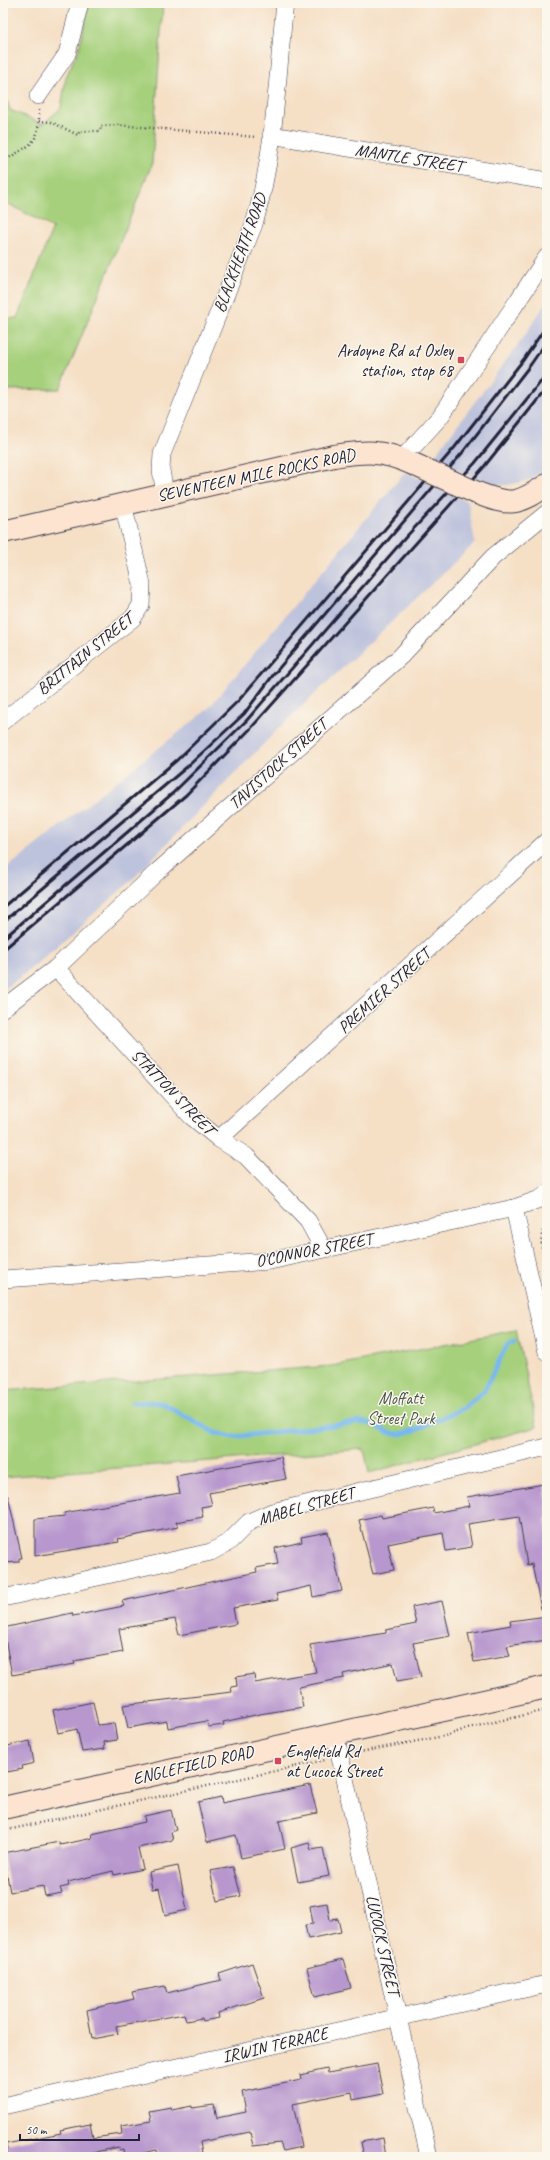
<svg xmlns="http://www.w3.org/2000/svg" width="550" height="2160" font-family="Caveat,sans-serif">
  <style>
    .industrial { fill: #bec3dd }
    .green { fill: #a6d07c; stroke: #64795c }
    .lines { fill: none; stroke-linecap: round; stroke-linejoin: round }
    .stream { stroke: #78b9ed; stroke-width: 5 }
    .building { fill: #b897ce }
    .minor-casing { stroke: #423e50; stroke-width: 18 }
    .secondary-casing { stroke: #423e50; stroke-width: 24 }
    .path { stroke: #423e50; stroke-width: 2.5; stroke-dasharray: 1 3; stroke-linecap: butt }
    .minor { stroke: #fff; stroke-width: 17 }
    .secondary { stroke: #fde4d0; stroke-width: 22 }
    .rail { stroke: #22223b; stroke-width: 3 }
    .secondary-bridge-casing { stroke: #423e50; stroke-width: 24; stroke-linecap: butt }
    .secondary-bridge { stroke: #fde4d0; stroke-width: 22 }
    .poi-dot { fill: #d1495b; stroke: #fbf7ec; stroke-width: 1.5 }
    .labels { text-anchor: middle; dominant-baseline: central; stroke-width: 3; stroke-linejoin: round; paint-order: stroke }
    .street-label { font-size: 17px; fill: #22223b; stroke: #fbf7ec }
    .poi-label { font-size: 17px; fill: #22223b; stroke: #fbf7ec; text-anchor: end }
    .park-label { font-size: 17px; fill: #4a564e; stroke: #fbf7ec }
  </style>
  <rect width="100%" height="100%" fill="#fbf7ec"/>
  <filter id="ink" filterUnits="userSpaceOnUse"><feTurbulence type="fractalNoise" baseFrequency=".025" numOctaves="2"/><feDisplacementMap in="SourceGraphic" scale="8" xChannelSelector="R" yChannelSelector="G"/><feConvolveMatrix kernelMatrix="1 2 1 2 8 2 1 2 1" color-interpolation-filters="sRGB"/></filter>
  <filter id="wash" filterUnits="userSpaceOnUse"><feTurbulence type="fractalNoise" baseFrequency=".012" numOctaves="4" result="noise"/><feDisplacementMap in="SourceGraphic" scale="16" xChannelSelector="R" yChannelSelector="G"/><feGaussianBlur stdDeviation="0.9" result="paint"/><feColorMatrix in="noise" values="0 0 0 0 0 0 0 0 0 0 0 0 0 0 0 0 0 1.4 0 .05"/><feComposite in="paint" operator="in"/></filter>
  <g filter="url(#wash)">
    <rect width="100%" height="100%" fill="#f5dfc5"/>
    <!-- industrial -->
    <g class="industrial">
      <path d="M547,301V468L530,480L508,485H491L432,459L526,334Z"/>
      <path d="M405,472L468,502L475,543L278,729L129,883L28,971L3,990V871L207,710Z"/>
    </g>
    <!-- green -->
    <g class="green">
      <path d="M89,3H163L152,164L60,389L3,390V319L17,318L53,228L3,201V100H7L10,110L43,124L61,108L66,77L79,49Z"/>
      <path d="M516,1330L537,1427L369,1473L364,1449L3,1477V1391L332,1366Z"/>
    </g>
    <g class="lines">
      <!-- stream -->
      <path class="stream" d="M132,1403L152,1402L164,1404L215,1433L233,1437L361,1422L373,1424L390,1433L401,1434L415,1430L464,1408L484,1391L508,1343L514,1341"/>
    </g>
    <g id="blocks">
      <!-- building -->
      <g class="building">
        <path d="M281,1457L286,1479L209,1493L212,1505L201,1507L203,1517L176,1522L178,1527L118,1539L119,1542L35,1556V1519L65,1516L64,1513L97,1507L180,1493L176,1476Z"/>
        <path d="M544,1484L547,1501V1609H541L532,1564L527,1565L519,1516L468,1524L472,1547L446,1551L443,1533L388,1544L394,1570L373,1574L359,1520L381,1515L382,1518L433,1508L434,1513L469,1506L467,1497Z"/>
        <path d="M8,1496L22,1558H19V1562L3,1563V1497Z"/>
        <path d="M328,1532L342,1591L313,1597L311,1586L276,1594L278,1600L233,1608L236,1624L179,1635L175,1619L119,1629L123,1652L74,1661L75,1664L12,1675L3,1628L72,1613L73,1616L124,1606L122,1601L257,1572L256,1568L278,1564L275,1548L302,1542L301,1537Z"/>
        <path d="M442,1601L450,1636L413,1643L421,1677L397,1681L393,1663L343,1674L344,1678L299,1687L303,1707L260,1714L223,1722L224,1725L208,1727L207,1721L168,1728L167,1721L128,1728L123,1705L232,1692L231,1687L237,1686L236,1677L254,1674L255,1683L316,1672L310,1645L386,1633V1630L416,1624L412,1607Z"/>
        <path d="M547,1616V1640L507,1646L510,1656L474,1662L468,1633L511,1625L510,1621Z"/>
        <path d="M93,1702L98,1725L114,1723L117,1740L104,1742L105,1749L82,1752L77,1729L58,1733L53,1710Z"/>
        <path d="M30,1741L34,1763L22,1766L23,1769L7,1772L3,1747Z"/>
        <path d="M310,1785L317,1813L279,1821L285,1849L241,1858L236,1835L207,1842L198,1802L221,1797L222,1803Z"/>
        <path d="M171,1810L176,1830L171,1832L173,1840L138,1848L143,1869L114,1875L113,1871L68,1882L69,1886L60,1888L62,1893L45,1896L43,1886L10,1892L3,1853L59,1842L60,1845L93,1838L92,1834L145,1822L144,1816Z"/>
        <path d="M309,1843L311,1850L323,1848L329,1876L298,1882L291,1848Z"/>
        <path d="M178,1866L187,1910L165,1915L159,1888L152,1889L149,1872Z"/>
        <path d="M233,1867L241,1896L217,1901L210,1871Z"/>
        <path d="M327,1903L330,1920L338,1919L341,1932L308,1939L305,1925L313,1924L310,1906Z"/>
        <path d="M343,1959L351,1988L315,1997L307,1968Z"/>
        <path d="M252,1963L264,1998L218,2013L219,2018L203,2021L202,2018L186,2021L184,2014L116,2026L118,2034L92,2039L87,2010L134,1999L132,1992L165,1986L167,1993L221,1980L219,1974Z"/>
        <path d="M377,2064L383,2094L353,2100L352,2092L293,2104L302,2147L283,2151L280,2143L253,2146L250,2132L200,2142L202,2154L189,2157H158L157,2150L124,2157L123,2149L119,2150L118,2147L73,2157H8L6,2144L61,2133L60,2130L90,2124L93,2138L122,2134L121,2126L151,2121L149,2111L171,2107L172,2110L192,2106V2108L214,2105L217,2118L246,2112L242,2092L301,2080L300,2075L327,2069L328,2073Z"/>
        <path d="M383,2138L386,2157H364L361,2142Z"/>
      </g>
    </g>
  </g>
  <g filter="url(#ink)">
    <use href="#blocks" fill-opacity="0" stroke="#423e50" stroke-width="1"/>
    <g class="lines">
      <defs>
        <g id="minor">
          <path d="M38,96L67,54L80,3"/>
          <path d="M271,135L547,181"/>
          <path d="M402,459L440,417L547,257"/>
          <path d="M165,494L161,470L162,454L254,224C275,154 277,77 285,3"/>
          <path d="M3,721L133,618L141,605L142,584L123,504"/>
          <path d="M56,968L191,1116L219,1139L246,1156L308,1221L319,1241L321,1249"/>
          <path d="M3,1008L56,968L158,871L401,656L493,557L547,513"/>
          <path d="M219,1139L547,841"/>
          <path d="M514,1208L547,1352"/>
          <path d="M3,1279L270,1261L514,1208L540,1199L547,1194"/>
          <path d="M3,1598L211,1552L229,1542L249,1522L272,1512L547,1447"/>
          <path d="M335,1734L429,2157"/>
          <path d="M3,2106L547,1984"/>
        </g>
        <g id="secondary">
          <path d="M477,493C511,506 517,505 547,485"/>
          <path d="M3,532L334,456C367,451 381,450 411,463"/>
          <path d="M3,1808L547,1687"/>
        </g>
      </defs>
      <!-- minor casing -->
      <use href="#minor" class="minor-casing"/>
      <!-- secondary casing -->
      <use href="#secondary" class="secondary-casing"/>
      <!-- path -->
      <g class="path">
        <path d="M39,121L51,122L78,135L80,131H100L101,126L118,125L256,137"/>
        <path d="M3,162C30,143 40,147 39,110"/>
        <path d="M547,1224C536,1237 544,1254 547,1270"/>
        <path d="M355,1753L449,1735L468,1728L547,1710"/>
        <path d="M3,1831L325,1760"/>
      </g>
      <!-- minor -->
      <use href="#minor" class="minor"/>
      <!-- secondary -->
      <use href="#secondary" class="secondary"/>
      <!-- rail -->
      <g class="rail">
        <path d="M3,907L177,760L239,700L455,447L524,359L547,325"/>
        <path d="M3,922L188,766L244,714L274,674L463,452L531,364L547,341"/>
        <path d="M3,939L173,793L247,720L405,538L475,463L547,374"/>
        <path d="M3,950L186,795L252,727L483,468L547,388"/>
      </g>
      <defs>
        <path id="secondary-bridge" d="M411,463L477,493"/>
      </defs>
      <!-- secondary-bridge casing -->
      <use href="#secondary-bridge" class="secondary-bridge-casing"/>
      <!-- secondary-bridge -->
      <use href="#secondary-bridge" class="secondary-bridge"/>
    </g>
  </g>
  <!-- markers -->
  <g class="poi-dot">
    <rect x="457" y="356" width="8" height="8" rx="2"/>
    <rect x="274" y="1757" width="8" height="8" rx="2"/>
  </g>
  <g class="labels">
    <!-- street labels -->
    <g class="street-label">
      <text transform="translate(409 158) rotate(9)">MANTLE STREET</text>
      <text transform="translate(240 253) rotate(-70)">BLACKHEATH ROAD</text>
      <text transform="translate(256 475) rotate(-12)">SEVENTEEN MILE ROCKS ROAD</text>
      <text transform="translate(85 654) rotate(-39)">BRITTAIN STREET</text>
      <text transform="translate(278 764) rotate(-42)">TAVISTOCK STREET</text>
      <text transform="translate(384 991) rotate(-42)">PREMIER STREET</text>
      <text transform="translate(173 1092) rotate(46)">STATTON STREET</text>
      <text transform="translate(314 1250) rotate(-11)">O'CONNOR STREET</text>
      <text transform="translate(306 1506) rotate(-16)">MABEL STREET</text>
      <text transform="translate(193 1765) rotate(-13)">ENGLEFIELD ROAD</text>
      <text transform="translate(383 1945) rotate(77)">LUCOCK STREET</text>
      <text transform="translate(275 2045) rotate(-13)">IRWIN TERRACE</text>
    </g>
    <!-- poi labels -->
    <g class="poi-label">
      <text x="453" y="350">Ardoyne Rd at Oxley<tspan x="453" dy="20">station, stop 68</tspan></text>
      <text x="286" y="1751" text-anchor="start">Englefield Rd<tspan x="286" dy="20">at Lucock Street</tspan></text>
    </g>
    <!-- park labels -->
    <g class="park-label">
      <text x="401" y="1398">Moffatt<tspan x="401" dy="20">Street Park</tspan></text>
    </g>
  </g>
  <!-- margin -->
  <rect width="550" height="2160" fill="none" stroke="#fbf7ec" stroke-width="16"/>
  <!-- scale -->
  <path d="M20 2134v6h119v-6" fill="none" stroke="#22223b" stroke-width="2"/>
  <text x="26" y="2134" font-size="12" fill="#22223b" stroke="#fbf7ec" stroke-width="3" paint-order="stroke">50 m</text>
</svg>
